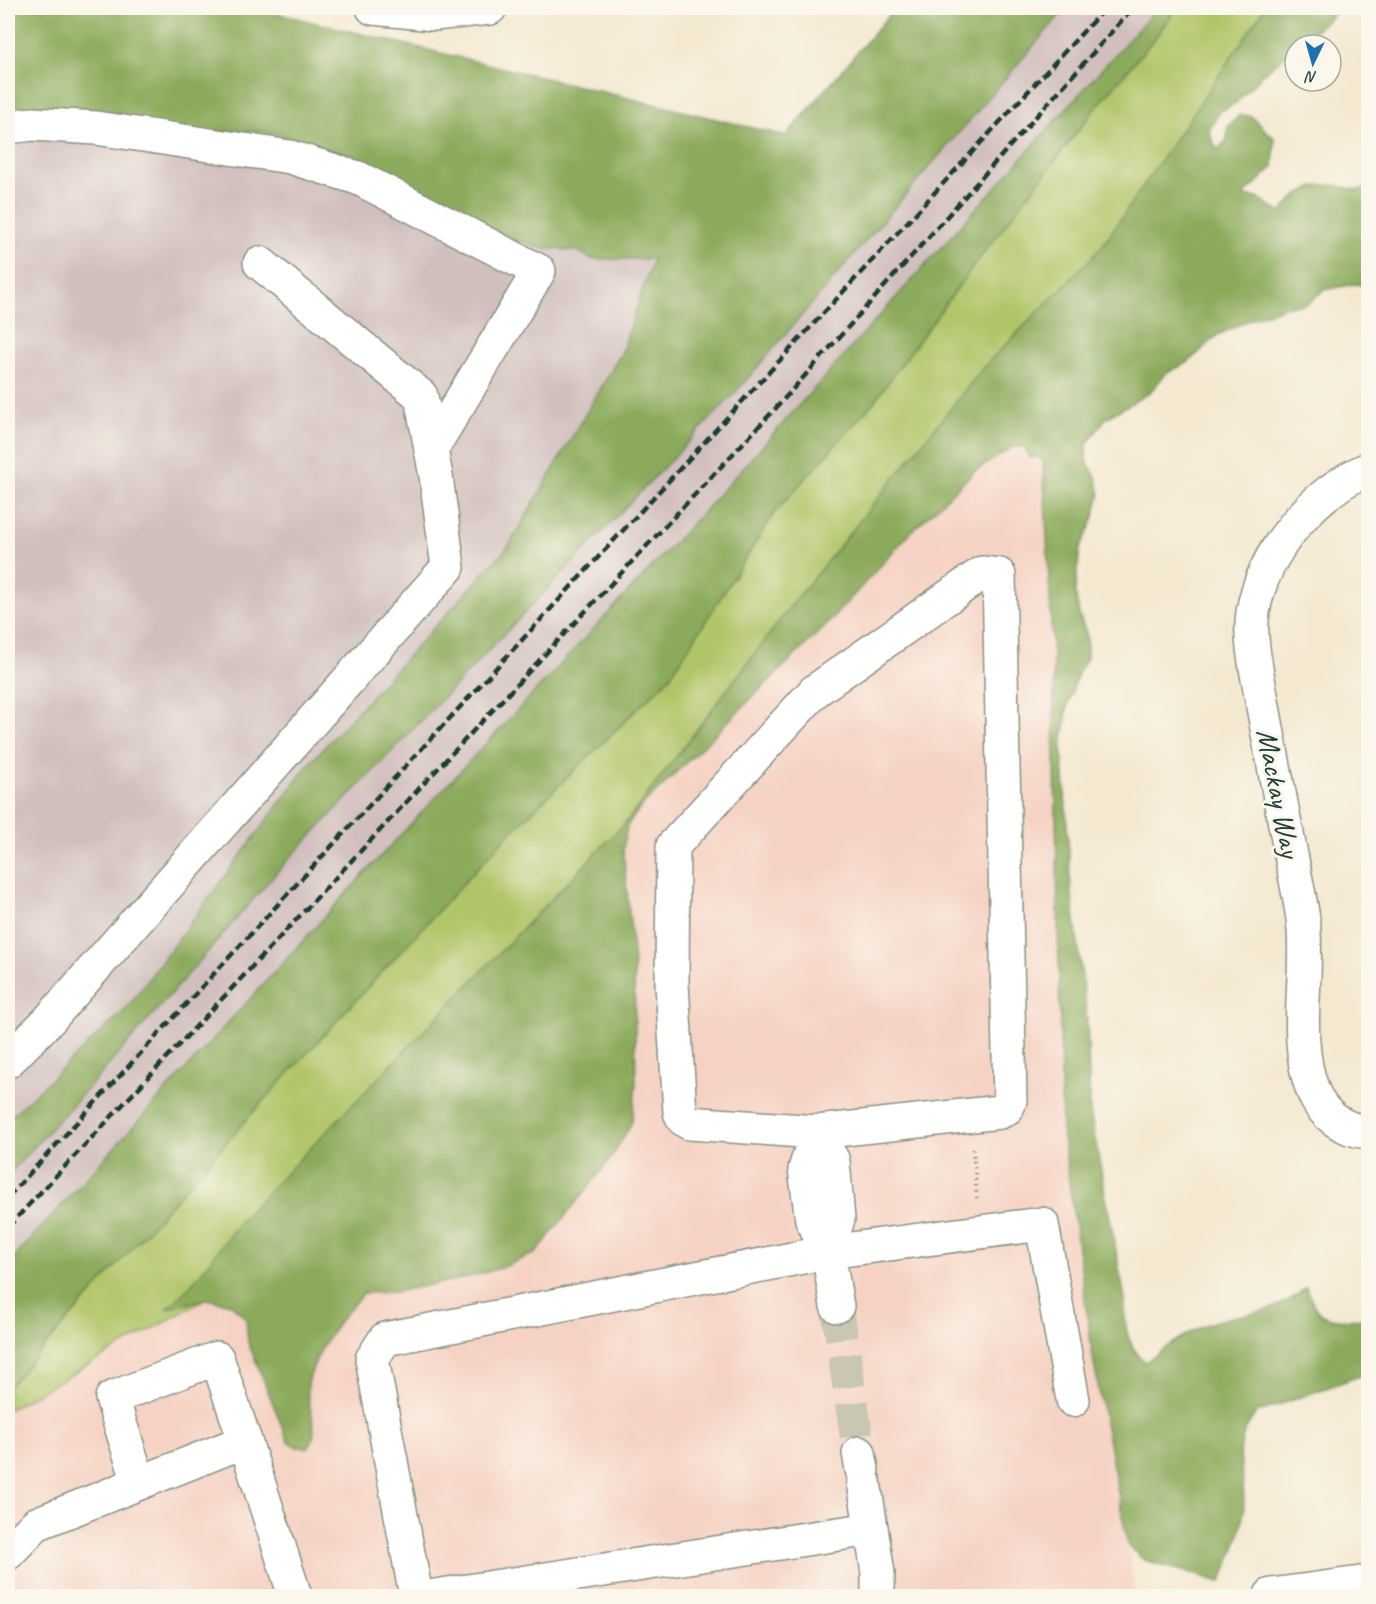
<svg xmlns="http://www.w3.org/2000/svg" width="1376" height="1604" font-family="Caveat,sans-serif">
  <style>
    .built { fill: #f5d2c3 }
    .industrial { fill: #d1bfbd }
    .green { fill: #b1c568; stroke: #68814e; stroke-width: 1.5 }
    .forest { fill: #8caa5c; stroke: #567448; stroke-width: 1.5 }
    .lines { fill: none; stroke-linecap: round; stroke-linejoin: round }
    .minor-tunnel { stroke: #c9c6b1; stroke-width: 33; stroke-dasharray: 33 16; stroke-linecap: butt }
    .minor-casing { stroke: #8a9282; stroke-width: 36 }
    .path { stroke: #8a9282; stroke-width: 4; stroke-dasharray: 1.5 4.5; stroke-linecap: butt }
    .minor { stroke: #fff; stroke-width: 33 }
    .rail { stroke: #1f3d34; stroke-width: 4.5; stroke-dasharray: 9 4.5; stroke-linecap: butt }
    .labels { text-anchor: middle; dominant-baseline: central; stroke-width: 6; stroke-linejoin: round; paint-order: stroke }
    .street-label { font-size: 30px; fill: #1f3d34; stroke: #fbf7ec }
  </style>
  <rect width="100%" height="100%" fill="#fbf7ec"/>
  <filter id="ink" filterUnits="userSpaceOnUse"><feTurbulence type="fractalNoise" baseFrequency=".0167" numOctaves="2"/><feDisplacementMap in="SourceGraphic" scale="12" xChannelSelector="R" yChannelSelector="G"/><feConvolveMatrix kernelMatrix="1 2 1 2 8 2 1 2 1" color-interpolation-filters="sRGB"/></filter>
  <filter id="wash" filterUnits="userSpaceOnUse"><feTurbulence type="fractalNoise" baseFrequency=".008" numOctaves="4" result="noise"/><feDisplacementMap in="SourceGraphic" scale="24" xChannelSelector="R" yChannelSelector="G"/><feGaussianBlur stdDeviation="1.35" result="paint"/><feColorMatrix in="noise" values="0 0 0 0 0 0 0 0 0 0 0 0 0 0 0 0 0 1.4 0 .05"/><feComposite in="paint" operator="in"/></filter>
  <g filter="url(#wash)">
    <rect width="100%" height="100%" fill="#f4e8d0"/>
    <!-- built -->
    <path class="built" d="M1055,418L1043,460L1075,1157L1135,1596H8V1410L206,1299L560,1220L588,1190L612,836L830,621L911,532L943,501L975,471Z"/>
    <!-- industrial -->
    <g class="industrial">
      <path d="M1066,8H1157L694,522L363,875L8,1264V1175L99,1076L279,869L734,394Z"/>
      <path d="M8,85L377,124L654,258L622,352L508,547L308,765L127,1008L8,1119Z"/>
    </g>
    <!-- green -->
    <path class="green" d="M1176,8H1265L1101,248L984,367L788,610L628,820L438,1017L206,1299L8,1410V1387L263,1101L505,838L670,677L774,513L873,403L975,264L1094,110L1158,34Z"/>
    <!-- forest -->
    <g class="forest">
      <path d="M8,8H254L786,136L895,8H1066L734,394L285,863L99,1076L8,1175V1119L127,1008L308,765L508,547L622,352L653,259H591L578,251L536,247L521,241L497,242L280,135L257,131L194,133L8,104Z"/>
      <path d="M1157,8H1176L1158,34L1094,110L975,264L873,403L774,513L670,677L505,838L263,1101L8,1387V1264L363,875L694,522Z"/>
      <path d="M1265,8H1337L1330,18L1262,75L1236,103L1219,112L1209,131L1217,150L1227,140L1228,126L1240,115L1251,116L1275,139L1273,167L1243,196L1258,198L1281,213C1292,197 1309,184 1330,185C1344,185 1355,193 1368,188V286L1355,284L1324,290L1307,304L1288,306L1253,318L1218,335L1187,363L1166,373L1149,393L1106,418L1087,444L1086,460L1096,477L1100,494L1093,520L1080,548L1075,592L1079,614L1087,636V658L1079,671L1068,704L1062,746L1071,887L1087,1019L1090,1111L1125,1300C1124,1324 1126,1346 1145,1362C1168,1346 1191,1329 1217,1321C1249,1312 1281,1313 1306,1287C1310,1296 1314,1311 1324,1316C1335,1321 1358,1320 1368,1317V1373L1256,1413C1226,1450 1249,1475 1243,1516C1240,1539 1230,1561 1221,1582L1144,1560L1128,1546L1093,1358L1062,1130L1053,659L1043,460L1036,456L1031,458L1026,450L1020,446L1011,448L975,471L911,532L830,621L641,807L627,826L623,850L634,963L636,1084L632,1122L612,1157L536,1253L501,1268L465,1278L395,1292L364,1293C341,1316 317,1348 309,1380C302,1404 324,1427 308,1448L297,1447L288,1441L248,1342L246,1319L231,1304L206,1299L167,1309C196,1283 217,1252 240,1221L628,820L788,610L984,367L1101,248Z"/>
    </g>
  </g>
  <g filter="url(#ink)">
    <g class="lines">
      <!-- minor-tunnel -->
      <path class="minor-tunnel" d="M837,1306L859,1453"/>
      <defs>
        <g id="minor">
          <path d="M373,8L434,14L490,8"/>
          <path d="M8,127L33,124L96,128L290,157L358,178L539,271L431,450"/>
          <path d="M1368,469C1312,493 1263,552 1253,612C1250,631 1253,650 1256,668C1266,723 1276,779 1287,834C1292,862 1299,891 1303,919C1310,975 1292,1037 1313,1091C1322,1115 1343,1130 1368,1132"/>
          <path d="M982,573L999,575L1010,1101L1007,1108L1000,1112L817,1132L689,1123L683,1119L680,1112L672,985L673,846L815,691Z"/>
          <path d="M8,1061L49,1020L448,567L436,476L421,396L260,263"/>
          <path d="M817,1132L805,1169L812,1220L828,1252L837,1306"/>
          <path d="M817,1132L833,1161L838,1219L828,1252"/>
          <path d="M859,1453L862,1470"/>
          <path d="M864,1482L878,1573V1596"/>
          <path d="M139,1483L112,1398L217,1358L245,1441"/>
          <path d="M8,1553L36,1524L245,1441L295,1596"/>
          <path d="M1271,1595L1368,1582"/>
          <path d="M416,1596L372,1359L385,1339L828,1252L1042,1224L1073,1400"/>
          <path d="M435,1596L871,1529"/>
        </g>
      </defs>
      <!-- minor casing -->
      <use href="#minor" class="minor-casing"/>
      <!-- path -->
      <path class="path" d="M973,1149L977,1198"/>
      <!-- minor -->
      <use href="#minor" class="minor"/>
      <!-- rail -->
      <g class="rail">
        <path d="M8,1197L1105,8"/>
        <path d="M8,1227L776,408L1133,8"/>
      </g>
    </g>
  </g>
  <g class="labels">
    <!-- street labels -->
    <g class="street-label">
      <text transform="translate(1279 793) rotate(79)">Mackay Way</text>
    </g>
  </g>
  <!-- margin -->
  <rect width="1376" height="1604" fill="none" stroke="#fbf7ec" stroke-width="30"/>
  <!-- north arrow -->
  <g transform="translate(1313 63) rotate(185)"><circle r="28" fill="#fbf7ec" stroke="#a3ada2" stroke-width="1.5"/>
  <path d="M0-4.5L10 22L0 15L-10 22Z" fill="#1f6fb2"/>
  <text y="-9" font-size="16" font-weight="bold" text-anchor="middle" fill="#1f3d34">N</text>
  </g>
</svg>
